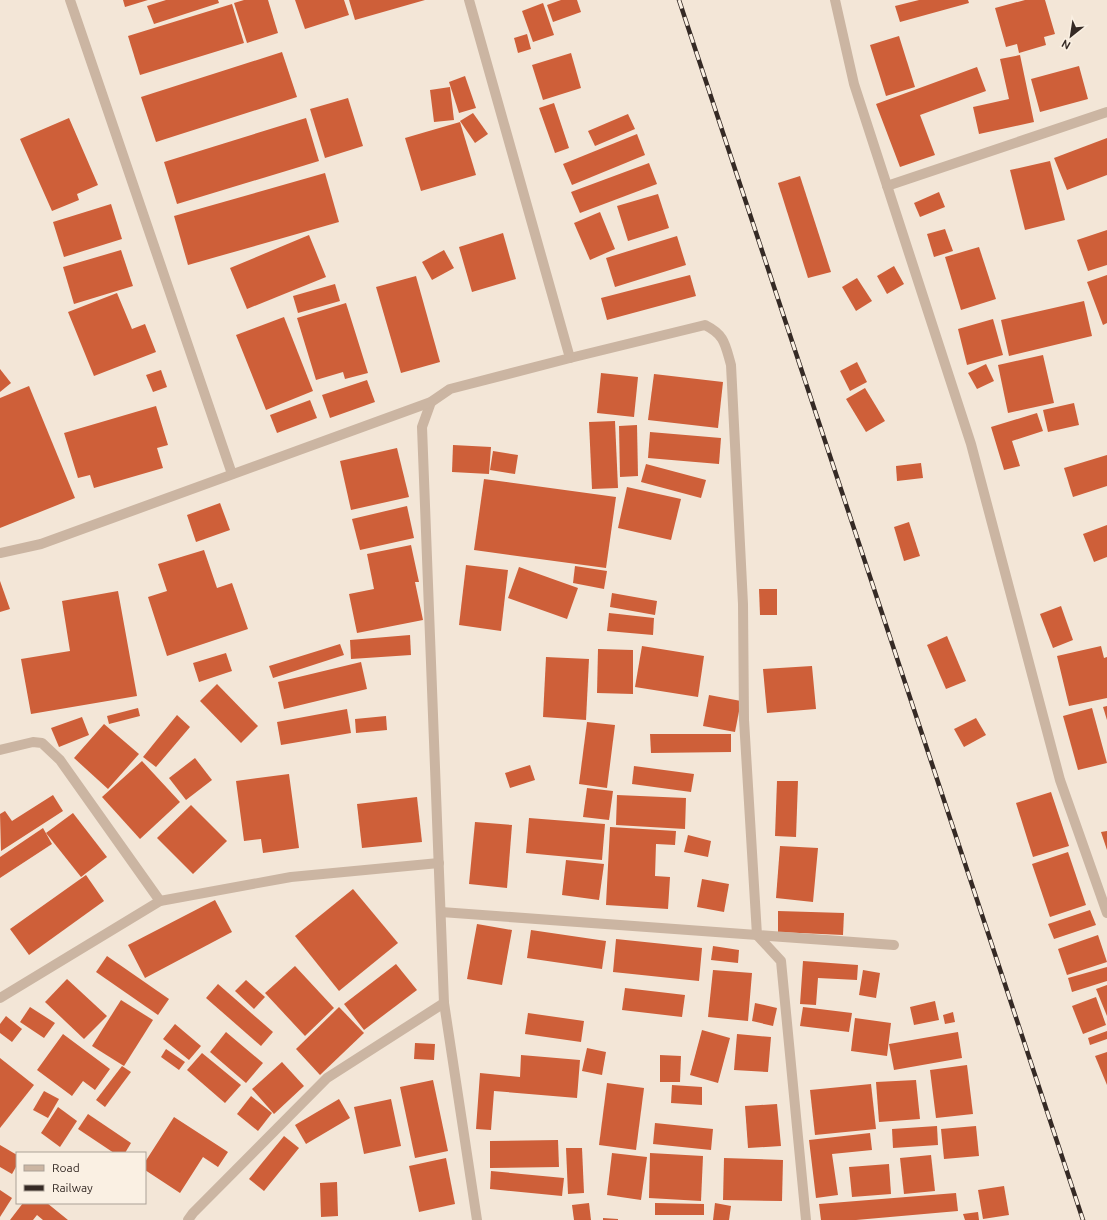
<svg xmlns="http://www.w3.org/2000/svg" width="1107" height="1220" font-family="Ubuntu,sans-serif">
  <style>
    .building { fill: #ce5f39 }
    .lines { fill: none; stroke-linecap: round; stroke-linejoin: round }
    .minor { stroke: #cbb5a2; stroke-width: 10 }
    .rail-casing { stroke: #352a25; stroke-width: 4.5 }
    .rail { stroke: #faf0e3; stroke-width: 3; stroke-dasharray: 9; stroke-linecap: butt }
  </style>
  <rect width="100%" height="100%" fill="#f3e6d7"/>
  <!-- building -->
  <g class="building">
    <path d="M123,0H148L125,7Z"/>
    <path d="M166,0H218L219,3L154,24L147,6Z"/>
    <path d="M244,0H268L278,33L247,43L234,3Z"/>
    <path d="M295,0H344L349,15L305,29Z"/>
    <path d="M349,0H425L355,20Z"/>
    <path d="M561,0H577L581,12L553,22L547,5Z"/>
    <path d="M919,0H968L969,3L900,22L895,6Z"/>
    <path d="M1025,0H1045L1055,34L1044,37L1046,45L1019,53L1017,44L1006,47L995,8Z"/>
    <path d="M543,3L554,35L533,42L522,11Z"/>
    <path d="M232,4L244,43L140,75L128,36Z"/>
    <path d="M527,34L531,49L518,53L514,38Z"/>
    <path d="M899,36L915,87L886,96L870,45Z"/>
    <path d="M282,52L297,97L156,142L141,97Z"/>
    <path d="M571,53L581,88L543,100L532,65Z"/>
    <path d="M1020,55L1034,122L979,134L973,107L1009,99L1000,59Z"/>
    <path d="M1079,66L1088,99L1040,112L1031,79Z"/>
    <path d="M977,67L986,91L920,115L935,155L900,167L876,104Z"/>
    <path d="M465,76L476,108L459,113L449,82Z"/>
    <path d="M450,87L454,120L434,122L430,90Z"/>
    <path d="M348,98L363,146L325,158L310,109Z"/>
    <path d="M554,103L569,148L555,153L539,108Z"/>
    <path d="M473,113L488,134L475,143L460,121Z"/>
    <path d="M628,114L635,129L595,146L588,131Z"/>
    <path d="M69,118L98,185L77,194L79,200L52,211L20,139Z"/>
    <path d="M306,118L319,161L177,204L164,162Z"/>
    <path d="M460,122L476,175L421,191L405,138Z"/>
    <path d="M637,134L645,155L572,185L563,164Z"/>
    <path d="M1107,138V175L1067,190L1054,158Z"/>
    <path d="M1050,161L1065,220L1025,230L1010,170Z"/>
    <path d="M649,163L657,184L580,213L571,192Z"/>
    <path d="M325,173L339,222L188,265L174,216Z"/>
    <path d="M800,176L831,272L808,278L778,183Z"/>
    <path d="M939,192L945,207L920,217L914,203Z"/>
    <path d="M658,194L669,228L628,241L617,206Z"/>
    <path d="M111,204L122,239L64,257L53,222Z"/>
    <path d="M600,212L615,249L590,260L574,223Z"/>
    <path d="M945,229L953,251L934,257L927,234Z"/>
    <path d="M1107,230V265L1088,271L1077,240Z"/>
    <path d="M503,233L516,279L472,292L459,247Z"/>
    <path d="M309,235L326,277L247,309L230,268Z"/>
    <path d="M677,236L686,265L615,287L606,258Z"/>
    <path d="M979,247L996,299L961,310L945,257Z"/>
    <path d="M121,250L133,286L74,304L63,267Z"/>
    <path d="M444,250L454,268L432,280L422,262Z"/>
    <path d="M894,266L904,284L887,294L877,276Z"/>
    <path d="M690,275L696,296L607,320L601,298Z"/>
    <path d="M1107,275V323L1103,325L1087,282Z"/>
    <path d="M416,276L440,362L401,373L376,287Z"/>
    <path d="M857,278L872,301L856,311L842,287Z"/>
    <path d="M335,284L340,301L298,313L293,296Z"/>
    <path d="M117,293L132,329L145,324L156,352L94,376L68,312Z"/>
    <path d="M1084,301L1092,336L1009,356L1001,320Z"/>
    <path d="M346,303L368,373L345,379L343,372L316,380L297,318Z"/>
    <path d="M284,317L313,391L266,410L236,335Z"/>
    <path d="M993,319L1003,355L967,365L958,329Z"/>
    <path d="M1043,355L1054,403L1008,413L998,365Z"/>
    <path d="M857,362L867,382L850,391L840,371Z"/>
    <path d="M986,364L994,381L977,389L968,373Z"/>
    <path d="M0,369L11,383L0,392Z"/>
    <path d="M161,370L167,387L153,392L146,375Z"/>
    <path d="M601,373L638,377L634,417L597,413Z"/>
    <path d="M654,374L723,382L718,428L648,420Z"/>
    <path d="M367,380L375,402L330,418L322,395Z"/>
    <path d="M29,386L75,498L0,528V398Z"/>
    <path d="M865,388L885,421L866,432L846,399Z"/>
    <path d="M310,400L317,418L277,433L270,415Z"/>
    <path d="M1074,403L1079,425L1048,432L1043,410Z"/>
    <path d="M156,406L168,445L157,448L163,468L94,488L90,475L78,478L64,433Z"/>
    <path d="M1037,413L1043,431L1012,441L1020,466L1004,470L991,427Z"/>
    <path d="M615,421L618,488L592,489L589,422Z"/>
    <path d="M637,425L638,476L620,477L619,426Z"/>
    <path d="M650,432L721,438L719,464L648,458Z"/>
    <path d="M453,445L491,447L489,474L452,472Z"/>
    <path d="M397,448L409,497L351,510L340,461Z"/>
    <path d="M493,451L518,455L515,474L490,470Z"/>
    <path d="M1107,455V486L1073,497L1064,468Z"/>
    <path d="M921,463L923,478L897,481L896,466Z"/>
    <path d="M646,464L706,480L701,498L641,482Z"/>
    <path d="M484,479L616,497L606,568L474,550Z"/>
    <path d="M627,487L681,499L671,540L618,528Z"/>
    <path d="M220,503L230,530L196,542L187,515Z"/>
    <path d="M407,506L414,538L360,550L352,519Z"/>
    <path d="M909,522L920,556L904,561L894,527Z"/>
    <path d="M1107,525V557L1094,562L1083,534Z"/>
    <path d="M411,545L419,582H415L423,620L357,633L349,594L374,589L367,554Z"/>
    <path d="M204,550L217,588L232,583L248,629L167,656L148,597L167,591L158,564Z"/>
    <path d="M466,565L508,570L501,631L459,625Z"/>
    <path d="M575,566L607,571L604,589L573,583Z"/>
    <path d="M519,567L578,588L567,619L508,598Z"/>
    <path d="M0,581L10,609L0,612Z"/>
    <path d="M759,589H777V615H760Z"/>
    <path d="M118,591L137,696L31,714L21,659L70,651L62,601Z"/>
    <path d="M612,593L657,601L655,615L610,607Z"/>
    <path d="M1061,606L1073,640L1053,648L1040,614Z"/>
    <path d="M609,613L654,618L653,635L607,631Z"/>
    <path d="M410,635L411,655L351,659L350,640Z"/>
    <path d="M947,636L966,681L946,689L927,645Z"/>
    <path d="M340,644L344,655L273,678L269,666Z"/>
    <path d="M642,646L704,656L698,697L635,687Z"/>
    <path d="M1101,646L1104,658L1107,657V698L1069,706L1057,656Z"/>
    <path d="M598,649L633,650V694L597,693Z"/>
    <path d="M226,653L232,671L199,682L193,663Z"/>
    <path d="M546,657L589,659L586,720L543,717Z"/>
    <path d="M361,662L367,689L284,709L278,682Z"/>
    <path d="M812,666L816,709L767,713L763,669Z"/>
    <path d="M217,684L258,726L241,743L200,701Z"/>
    <path d="M709,695L741,701L735,732L703,726Z"/>
    <path d="M1107,706V720L1103,707Z"/>
    <path d="M138,708L140,716L109,724L107,716Z"/>
    <path d="M1092,708L1107,763L1078,770L1063,716Z"/>
    <path d="M347,709L351,733L281,745L277,722Z"/>
    <path d="M177,715L190,727L156,767L143,757Z"/>
    <path d="M386,716L387,730L356,733L355,719Z"/>
    <path d="M82,717L89,735L59,747L51,728Z"/>
    <path d="M976,718L986,735L964,747L954,729Z"/>
    <path d="M587,722L615,725L607,788L579,784Z"/>
    <path d="M104,724L139,754L108,789L74,758Z"/>
    <path d="M650,734H731V752L651,753Z"/>
    <path d="M195,758L212,780L186,800L169,778Z"/>
    <path d="M142,761L180,802L140,839L102,797Z"/>
    <path d="M530,765L535,780L510,788L505,773Z"/>
    <path d="M634,766L694,774L691,792L632,784Z"/>
    <path d="M289,774L299,848L263,853L261,839L244,841L236,781Z"/>
    <path d="M777,781H798L796,837L775,836Z"/>
    <path d="M587,788L613,791L609,820L583,817Z"/>
    <path d="M1051,792L1069,846L1033,857L1016,803Z"/>
    <path d="M53,795L63,811L1,851L0,814L5,811L12,821Z"/>
    <path d="M617,795L686,798L685,829L616,825Z"/>
    <path d="M417,797L422,842L362,848L357,804Z"/>
    <path d="M191,805L227,841L193,874L157,838Z"/>
    <path d="M73,813L107,857L81,877L46,833Z"/>
    <path d="M529,818L605,824L602,860L526,853Z"/>
    <path d="M475,822L512,825L507,888L469,884Z"/>
    <path d="M610,827L676,831L675,845L656,844L655,876L670,877L668,909L606,905Z"/>
    <path d="M43,828L52,844L0,878V857Z"/>
    <path d="M1107,831V850L1101,832Z"/>
    <path d="M688,835L711,841L708,857L684,852Z"/>
    <path d="M780,846L818,848L813,902L776,898Z"/>
    <path d="M1068,852L1086,905L1050,917L1032,864Z"/>
    <path d="M566,860L604,864L599,900L562,895Z"/>
    <path d="M86,875L104,901L29,955L10,929Z"/>
    <path d="M702,879L729,884L724,912L697,907Z"/>
    <path d="M353,889L398,943L339,991L295,936Z"/>
    <path d="M215,900L232,932L145,978L128,945Z"/>
    <path d="M1090,910L1096,925L1054,939L1048,924Z"/>
    <path d="M778,911L844,913L843,935L778,932Z"/>
    <path d="M477,924L512,930L502,985L467,979Z"/>
    <path d="M531,930L606,941L602,969L527,958Z"/>
    <path d="M1098,935L1107,962L1067,975L1058,949Z"/>
    <path d="M616,939L702,948L699,981L613,972Z"/>
    <path d="M713,946L739,950L738,963L711,960Z"/>
    <path d="M107,956L169,999L158,1015L96,972Z"/>
    <path d="M803,961L858,965L857,980L818,978L816,1005L800,1004Z"/>
    <path d="M396,964L417,990L364,1030L344,1004Z"/>
    <path d="M295,966L334,1008L305,1036L265,993Z"/>
    <path d="M1107,967V981L1072,992L1068,978Z"/>
    <path d="M713,970L752,973L748,1021L708,1017Z"/>
    <path d="M863,970L880,973L876,998L859,995Z"/>
    <path d="M67,979L107,1016L84,1039L45,1002Z"/>
    <path d="M246,980L265,997L254,1009L235,991Z"/>
    <path d="M218,984L273,1032L261,1046L206,998Z"/>
    <path d="M1107,985V1016L1096,989Z"/>
    <path d="M625,988L685,995L682,1017L622,1010Z"/>
    <path d="M1096,997L1106,1025L1083,1034L1072,1006Z"/>
    <path d="M121,1000L153,1020L124,1066L92,1046Z"/>
    <path d="M935,1001L939,1020L914,1025L910,1007Z"/>
    <path d="M755,1003L777,1008L773,1026L752,1021Z"/>
    <path d="M30,1007L55,1023L44,1038L20,1022Z"/>
    <path d="M339,1007L364,1033L320,1075L296,1049Z"/>
    <path d="M803,1007L852,1013L849,1032L800,1026Z"/>
    <path d="M953,1012L955,1022L945,1024L943,1015Z"/>
    <path d="M528,1013L584,1021L581,1042L525,1034Z"/>
    <path d="M6,1016L22,1029L12,1042L0,1033V1024Z"/>
    <path d="M855,1018L891,1023L887,1056L851,1051Z"/>
    <path d="M175,1024L201,1046L189,1060L163,1039Z"/>
    <path d="M702,1030L730,1038L718,1083L690,1075Z"/>
    <path d="M1107,1031V1039L1090,1045L1088,1038Z"/>
    <path d="M226,1032L263,1063L246,1083L210,1052Z"/>
    <path d="M958,1032L962,1058L894,1070L889,1044Z"/>
    <path d="M63,1034L110,1069L95,1090L83,1081L72,1096L37,1070Z"/>
    <path d="M737,1034L771,1037L768,1072L734,1070Z"/>
    <path d="M415,1043L435,1044L434,1060L414,1059Z"/>
    <path d="M587,1048L606,1052L602,1075L582,1071Z"/>
    <path d="M166,1049L185,1062L179,1070L161,1057Z"/>
    <path d="M1107,1052V1085L1095,1056Z"/>
    <path d="M202,1053L241,1085L225,1103L187,1070Z"/>
    <path d="M521,1055L580,1060L577,1098L494,1091L491,1130L476,1129L480,1073L520,1077Z"/>
    <path d="M660,1055L681,1056L680,1082H660Z"/>
    <path d="M0,1058L34,1085L0,1128Z"/>
    <path d="M282,1062L304,1086L274,1114L252,1089Z"/>
    <path d="M967,1065L973,1114L936,1118L930,1070Z"/>
    <path d="M122,1066L131,1072L105,1107L96,1100Z"/>
    <path d="M433,1080L448,1151L415,1158L400,1087Z"/>
    <path d="M916,1080L920,1119L879,1122L876,1082Z"/>
    <path d="M607,1083L644,1088L636,1150L599,1145Z"/>
    <path d="M871,1084L876,1129L815,1135L810,1090Z"/>
    <path d="M672,1085L702,1087V1105L671,1103Z"/>
    <path d="M44,1091L59,1099L48,1118L33,1110Z"/>
    <path d="M251,1096L272,1113L258,1131L237,1114Z"/>
    <path d="M339,1099L350,1118L306,1144L295,1125Z"/>
    <path d="M391,1099L401,1146L364,1154L354,1107Z"/>
    <path d="M777,1104L781,1146L748,1148L745,1106Z"/>
    <path d="M58,1107L77,1121L60,1147L41,1133Z"/>
    <path d="M88,1114L131,1143L125,1153H114L78,1129Z"/>
    <path d="M174,1117L228,1152L218,1167L203,1157L180,1193L145,1170V1162Z"/>
    <path d="M655,1123L713,1129L711,1150L653,1144Z"/>
    <path d="M937,1126L938,1145L893,1148L892,1129Z"/>
    <path d="M976,1126L979,1156L944,1159L941,1129Z"/>
    <path d="M870,1133L872,1150L832,1154L838,1195L816,1198L809,1140Z"/>
    <path d="M284,1136L299,1148L264,1191L249,1179Z"/>
    <path d="M558,1140L559,1167L490,1168V1141Z"/>
    <path d="M0,1145L17,1155V1165L12,1174L0,1167Z"/>
    <path d="M566,1148H582L584,1193L568,1194Z"/>
    <path d="M612,1153L647,1157L641,1200L607,1195Z"/>
    <path d="M650,1153L703,1156L701,1201L649,1198Z"/>
    <path d="M931,1155L935,1191L904,1194L900,1158Z"/>
    <path d="M446,1158L455,1204L419,1212L409,1166Z"/>
    <path d="M724,1158L783,1160L782,1201L723,1200Z"/>
    <path d="M889,1164L891,1194L852,1197L849,1167Z"/>
    <path d="M491,1171L564,1178L562,1196L490,1189Z"/>
    <path d="M337,1182L338,1216L321,1217L320,1183Z"/>
    <path d="M1004,1186L1009,1215L983,1219L978,1190Z"/>
    <path d="M0,1190L12,1198L0,1217Z"/>
    <path d="M956,1193L958,1211L856,1220H821L819,1204Z"/>
    <path d="M23,1203H47L68,1220H43L37,1215L33,1220H10Z"/>
    <path d="M589,1203L591,1220H574L572,1205Z"/>
    <path d="M655,1203L704,1204V1215H655Z"/>
    <path d="M715,1203L731,1206L729,1220H713Z"/>
    <path d="M978,1212L979,1220H965L963,1214Z"/>
    <path d="M603,1218L618,1219V1220H603Z"/>
  </g>
  <g class="lines">
    <!-- minor -->
    <g class="minor">
      <path d="M70,0L232,474"/>
      <path d="M835,0L854,84L971,444L1060,780L1107,913"/>
      <path d="M887,186L1107,112"/>
      <path d="M570,358L705,325C725,335 725,344 731,365L743,604L744,720L757,935L781,961L806,1220"/>
      <path d="M431,402L422,427L444,1003L477,1220"/>
      <path d="M0,553L41,544L431,402L450,389L570,358L469,0"/>
      <path d="M0,750L33,742L42,743L60,760L160,901"/>
      <path d="M441,912L894,945"/>
      <path d="M0,998L160,901L291,877L439,863"/>
      <path d="M188,1220L193,1213L327,1078L444,1003"/>
    </g>
    <defs>
      <path id="rail" d="M679,0L1083,1220"/>
    </defs>
    <!-- rail casing -->
    <use href="#rail" class="rail-casing"/>
    <!-- rail -->
    <use href="#rail" class="rail"/>
  </g>
  <!-- legend -->
  <rect x="16" y="1152" width="130" height="52" fill="#faf0e3" stroke="#aba197"/>
  <rect x="24" y="1165" width="20" height="6" fill="#cbb5a2" stroke="#aba197"/>
  <text x="52" y="1172" font-size="12" fill="#352a25">Road</text>
  <rect x="24" y="1185" width="20" height="6" fill="#352a25" stroke="#aba197"/>
  <text x="52" y="1192" font-size="12" fill="#352a25">Railway</text>
  <!-- north arrow -->
  <g transform="translate(1071 36) rotate(210)" stroke="#faf0e3" stroke-width="3" paint-order="stroke">
  <path d="M0-3L7 15L0 10L-7 15Z" fill="#352a25"/>
  <text y="-6" font-size="11" font-weight="bold" text-anchor="middle" fill="#352a25">N</text>
  </g>
</svg>
